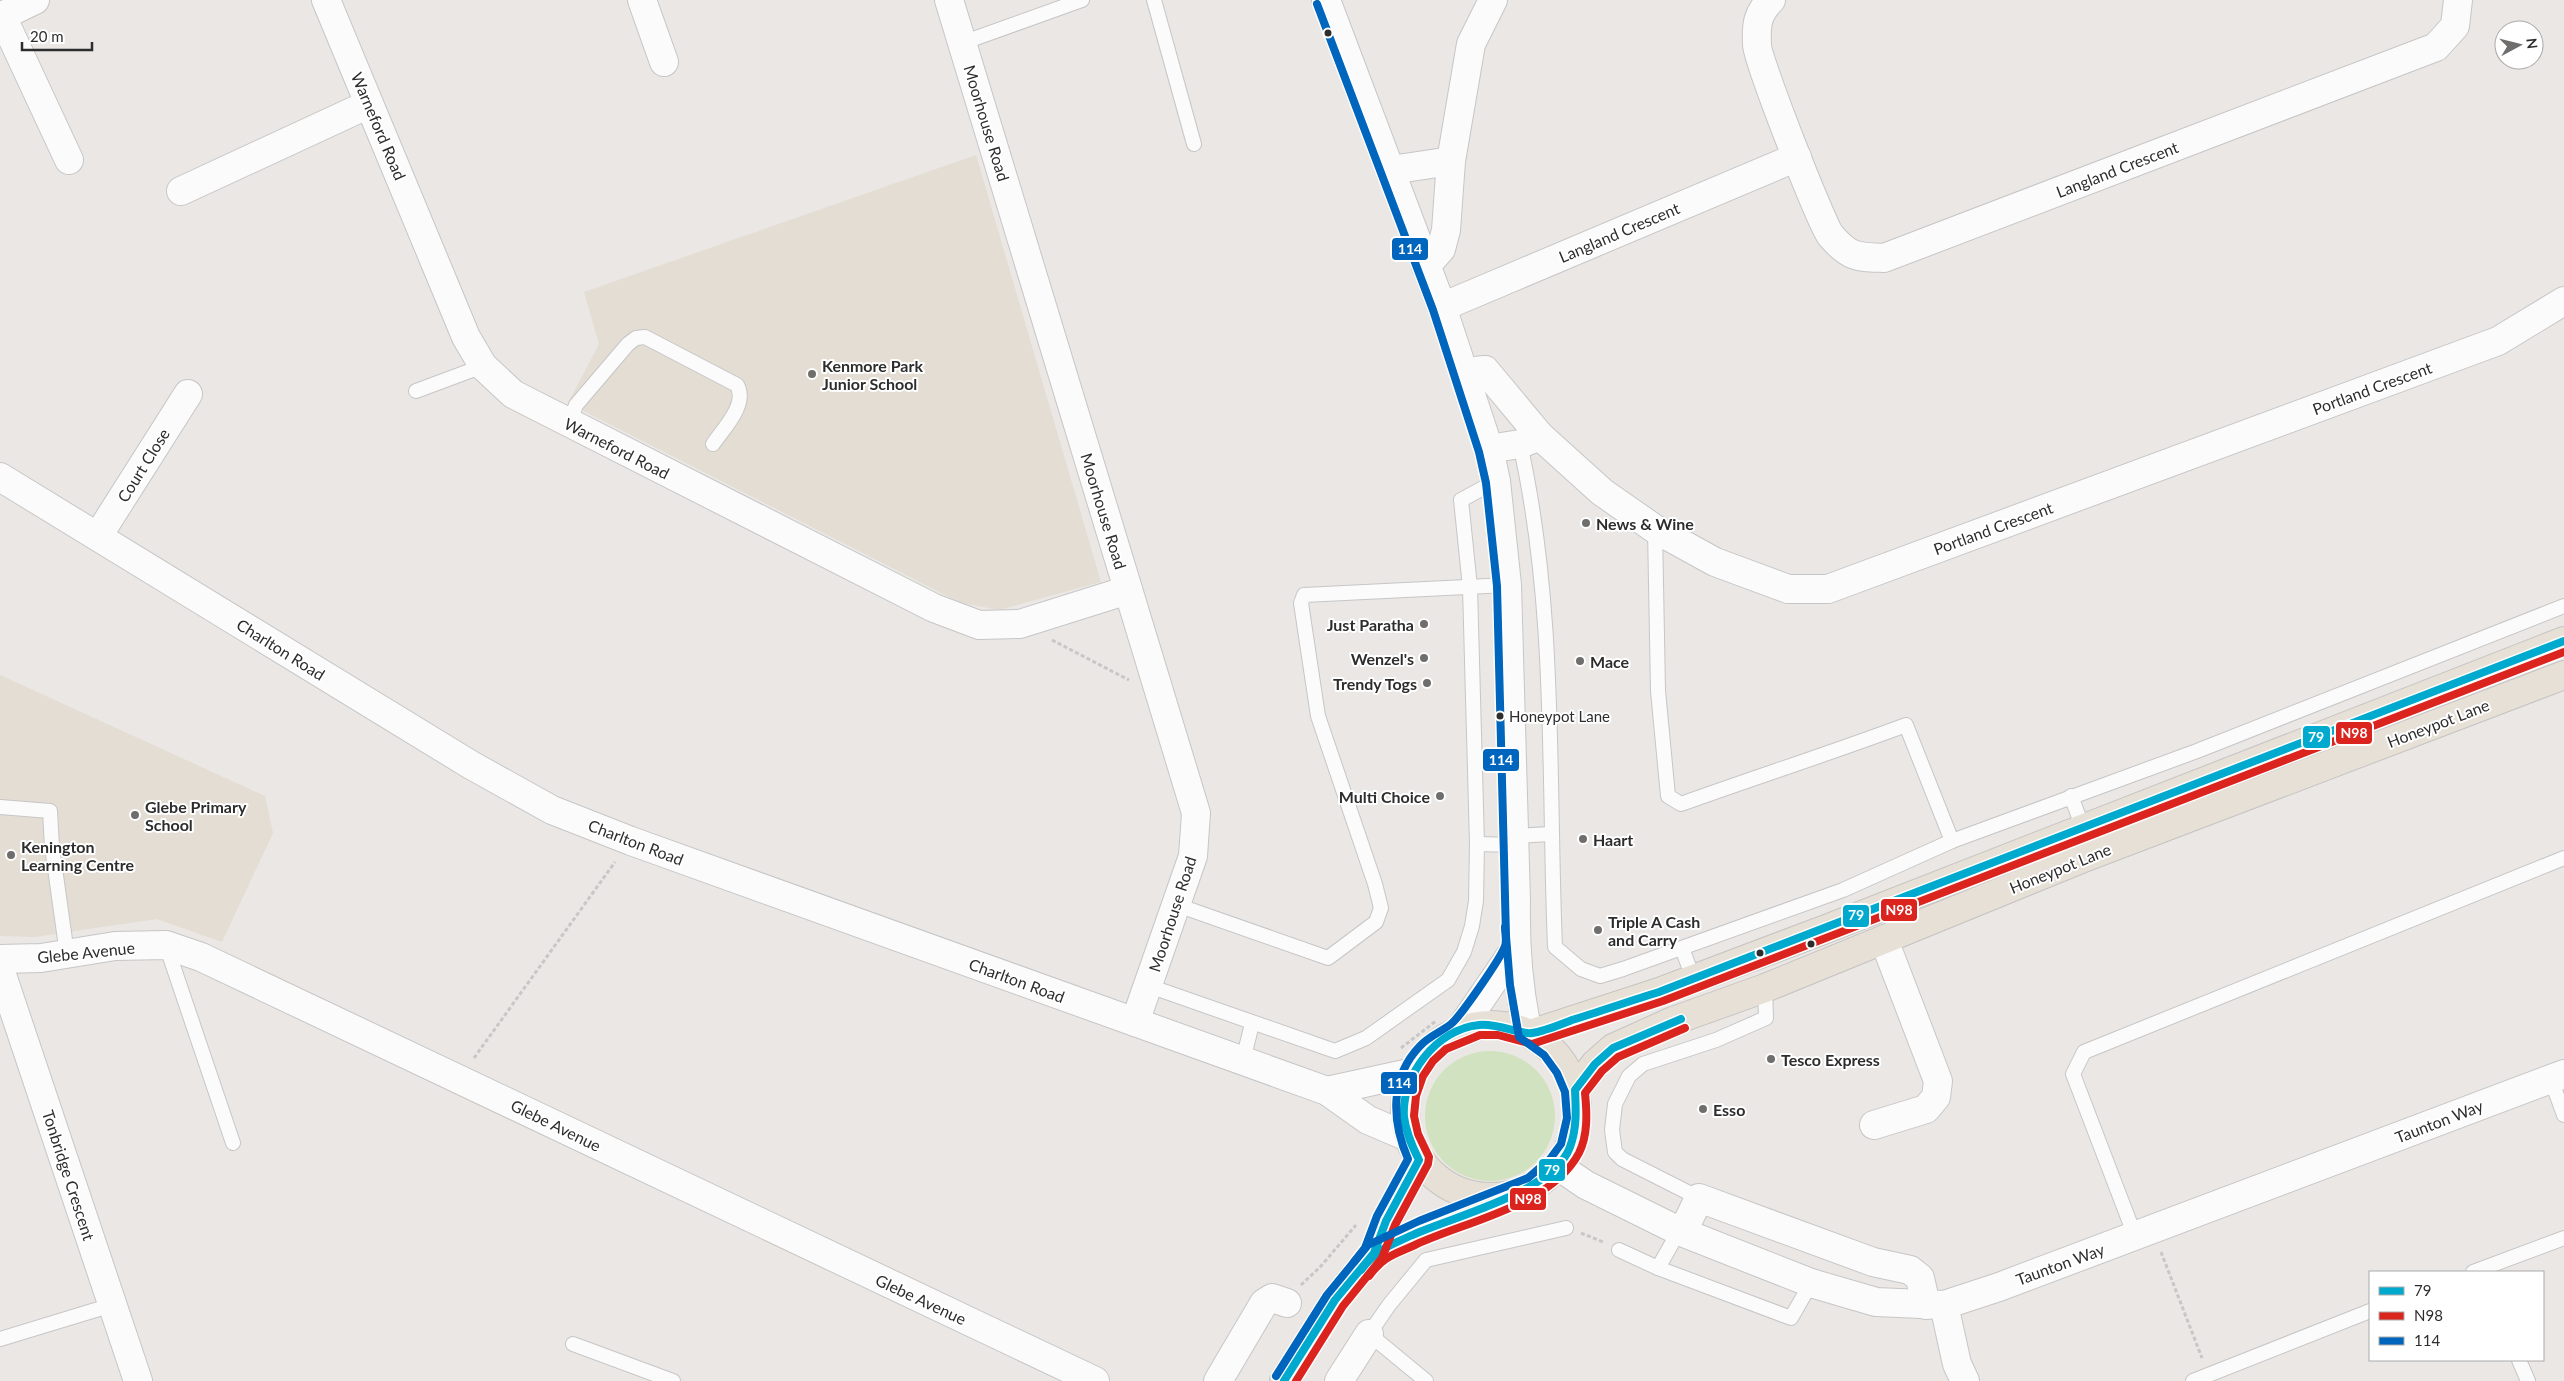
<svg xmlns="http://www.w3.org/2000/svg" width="2564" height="1381" font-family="Lato,sans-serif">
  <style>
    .education { fill: #e3ddd3 }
    .green { fill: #d1e2c0 }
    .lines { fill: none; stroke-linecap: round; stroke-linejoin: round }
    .service-casing { stroke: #c7c6c7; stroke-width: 16 }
    .minor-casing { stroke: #c7c6c7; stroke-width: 30 }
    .tertiary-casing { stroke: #c7c6c7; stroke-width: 30 }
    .primary-casing { stroke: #c6c4c3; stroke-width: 30 }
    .path { stroke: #c7c7c7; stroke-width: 3; stroke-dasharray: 4 2.5; stroke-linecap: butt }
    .service { stroke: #fcfbfb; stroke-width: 14 }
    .minor { stroke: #fcfbfb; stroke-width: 28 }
    .tertiary { stroke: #fcfbfb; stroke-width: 28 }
    .primary { stroke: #e6e0d6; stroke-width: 28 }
    .bus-1-casing { stroke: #fff; stroke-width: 11 }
    .bus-2-casing { stroke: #fff; stroke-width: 11 }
    .bus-3-casing { stroke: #fff; stroke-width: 11 }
    .bus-1 { stroke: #00a9ce; stroke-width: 8 }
    .bus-2 { stroke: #dc241f; stroke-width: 8 }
    .bus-3 { stroke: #0065bd; stroke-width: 8 }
    .bus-dot { fill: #2d2d2d; stroke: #fff; stroke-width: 2 }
    .poi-dot { fill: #6f6e6d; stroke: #fff; stroke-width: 2 }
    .labels { text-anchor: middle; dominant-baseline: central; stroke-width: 4; stroke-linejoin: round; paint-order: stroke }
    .bus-label { font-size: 15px; fill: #2d2d2d; stroke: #fff; text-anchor: start }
    .street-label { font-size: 16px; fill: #2d2d2d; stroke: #fff }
    .poi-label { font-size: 16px; font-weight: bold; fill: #2d2d2d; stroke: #fff; text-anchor: start }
    .line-badge { stroke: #fff; stroke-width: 2 }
    .badge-label { font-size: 14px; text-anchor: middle; font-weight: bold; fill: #fff }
  </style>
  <rect width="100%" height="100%" fill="#eae7e4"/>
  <!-- education -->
  <g class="education">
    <path d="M976,155L1101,582L999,610L961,603L568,403L599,344L584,292Z"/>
    <path d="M0,675L265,796L273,833L222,942L157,919L34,937L0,936Z"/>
  </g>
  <!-- green -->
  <circle class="green" cx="1490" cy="1116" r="65"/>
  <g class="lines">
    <defs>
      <g id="service">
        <path d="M1154,0L1194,144"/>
        <path d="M962,43L1082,0"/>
        <path d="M416,391L483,366"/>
        <path d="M569,424L576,405L628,344L636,338L645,337L737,385C748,404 724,428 713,444"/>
        <path d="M1520,444C1557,609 1548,779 1555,947L1581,969L1600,976L1623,969L1843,890L1952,841L2197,751L2564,606"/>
        <path d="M1655,529L1658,691L1668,796L1681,804C1756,777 1831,753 1906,725L1952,841"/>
        <path d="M2071,796L2083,828L2082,834"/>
        <path d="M0,807L50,811L52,847L67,954"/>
        <path d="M1512,836L1551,834"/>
        <path d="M1477,844L1513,845"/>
        <path d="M1177,905L1328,958L1376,922L1381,908L1375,884L1318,716L1301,603L1304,595L1507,585"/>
        <path d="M166,945L233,1143"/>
        <path d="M1682,948L1693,978"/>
        <path d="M1149,986L1335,1051L1366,1038L1448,980L1464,952L1472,926L1476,901L1477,844L1470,587L1461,500L1496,481"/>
        <path d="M1243,1060L1252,1024"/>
        <path d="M2551,1079L2564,1115"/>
        <path d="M1699,1198L1622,1159L1615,1152L1612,1130L1615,1104L1629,1076L1643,1064L1716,1040L1766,1018L1765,988"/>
        <path d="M2135,1236L2073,1074L2084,1052L2564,858"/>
        <path d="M1619,1250L1658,1268L1791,1318L1811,1283"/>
        <path d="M1658,1268L1679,1231"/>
        <path d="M2473,1272L2564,1238"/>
        <path d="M0,1339L112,1305"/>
        <path d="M573,1344L673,1381"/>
        <path d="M2519,1360L2528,1381"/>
        <path d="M1426,1381L1369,1334L1389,1305L1426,1260L1566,1228"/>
        <path d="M2193,1381L2370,1311"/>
      </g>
      <g id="minor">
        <path d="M326,0L466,337L483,366L513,394L934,608L979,625L1020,624L1128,590"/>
        <path d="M642,0L664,62"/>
        <path d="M949,0L1196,813L1193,856L1135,1022"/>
        <path d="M1771,0C1757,14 1756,25 1757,45C1757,59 1822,226 1831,236C1850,258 1858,257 1884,258L2436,47L2455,26L2458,0"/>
        <path d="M2,16L69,160"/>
        <path d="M0,17L35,0"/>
        <path d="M1391,170L1451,161"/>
        <path d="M181,191L369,104"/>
        <path d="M1426,266L1441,249L1446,230L1451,161L1471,44L1493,0"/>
        <path d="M1442,307L1797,157"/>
        <path d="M1465,372L1485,370L1540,436L1602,492L1655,529L1715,562L1788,589H1828L2498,341L2564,301"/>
        <path d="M1489,449L1520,444L1540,436"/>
        <path d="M0,477L471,765L552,810L631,841L1327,1091L1368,1120L1408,1137"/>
        <path d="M98,536L188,394"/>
        <path d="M0,959L41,958L115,946L166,945L201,957L1095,1381"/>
        <path d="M0,969L138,1381"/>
        <path d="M1327,1091L1414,1072"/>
        <path d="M1874,1125L1926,1109L1936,1097L1938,1081L1884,940"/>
        <path d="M1679,1231L1688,1221L1699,1198L1873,1262L1910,1270L1920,1278L1926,1305"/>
        <path d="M1944,1305L1957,1364L1965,1381"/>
        <path d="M1218,1381L1264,1303L1272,1298L1287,1303"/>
        <path d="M1339,1381L1369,1334"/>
      </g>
      <g id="tertiary">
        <path d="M1326,0L1442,307L1489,449L1496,481L1507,585L1516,901C1515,948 1518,988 1528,1033"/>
        <path d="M1459,1031L1515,949"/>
        <path d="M1558,1166L1586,1185L1679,1231L1811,1283L1876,1302L1944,1305L1999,1287L2564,1074"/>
      </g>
      <g id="primary">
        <circle cx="1491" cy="1111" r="86"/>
        <path d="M1530,1034L1659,992L1826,929L2564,641"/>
        <path d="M1575,1090L1595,1064L1613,1048L1673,1021L1765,988L2081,859L2564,675"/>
        <path d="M1374,1253L1423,1230L1499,1200"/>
        <path d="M1284,1381L1335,1300L1374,1253L1386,1221L1419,1160"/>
      </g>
    </defs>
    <!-- service casing -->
    <use href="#service" class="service-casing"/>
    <!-- minor casing -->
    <use href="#minor" class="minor-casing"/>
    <!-- tertiary casing -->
    <use href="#tertiary" class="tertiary-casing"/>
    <!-- primary casing -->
    <use href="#primary" class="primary-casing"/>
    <!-- path -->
    <g class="path">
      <path d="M1052,640L1129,680"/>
      <path d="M1401,1048L1436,1021"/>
      <path d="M474,1058L615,862"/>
      <path d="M1581,1233L1603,1242"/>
      <path d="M2161,1252L2202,1358"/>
      <path d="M1301,1285L1321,1266L1356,1225"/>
    </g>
    <!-- service -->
    <use href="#service" class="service"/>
    <!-- minor -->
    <use href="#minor" class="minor"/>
    <!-- tertiary -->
    <use href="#tertiary" class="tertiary"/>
    <!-- primary -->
    <use href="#primary" class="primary"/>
    <defs>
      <g id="bus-1">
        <path d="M1361,1270C1377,1249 1387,1247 1410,1236C1453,1216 1553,1193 1570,1147C1577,1128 1576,1110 1575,1090L1595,1064L1613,1048L1681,1019"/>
        <path d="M1284,1381L1335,1300L1374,1253L1386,1221L1419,1160C1412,1146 1406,1133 1404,1117C1401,1075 1437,1029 1479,1025C1498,1023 1521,1035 1532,1033C1545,1031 1559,1025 1572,1020C1601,1011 1630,1001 1659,992L2564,641"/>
      </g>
      <g id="bus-2">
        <path d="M1369,1276C1384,1256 1393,1255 1415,1245C1466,1221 1551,1206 1579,1153C1588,1135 1587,1113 1585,1093L1602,1071L1618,1057L1685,1028"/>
        <path d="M1296,1381L1343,1306L1382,1258L1395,1225L1428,1164L1429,1157L1418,1134L1414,1116L1416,1096L1423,1076L1433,1061L1446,1049L1480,1035H1498L1532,1044L1663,1001L2564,652"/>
      </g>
      <g id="bus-3">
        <path d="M1354,1262L1365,1248L1377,1216L1408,1159C1392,1122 1389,1078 1420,1046C1429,1036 1441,1032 1451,1024C1460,1017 1501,958 1505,946C1507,941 1505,933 1505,927"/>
        <path d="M1276,1376L1327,1295L1368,1245L1419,1221L1528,1178L1550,1159L1561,1144L1567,1118L1565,1092L1557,1073L1544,1055L1519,1037L1510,985L1506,936L1497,586L1486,483L1479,452L1433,310L1317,4"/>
      </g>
    </defs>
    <!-- bus-1 casing -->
    <use href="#bus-1" class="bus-1-casing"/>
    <!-- bus-2 casing -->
    <use href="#bus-2" class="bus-2-casing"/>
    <!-- bus-3 casing -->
    <use href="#bus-3" class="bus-3-casing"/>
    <!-- bus-1 -->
    <use href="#bus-1" class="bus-1"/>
    <!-- bus-2 -->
    <use href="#bus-2" class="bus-2"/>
    <!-- bus-3 -->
    <use href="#bus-3" class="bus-3"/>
  </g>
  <!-- markers -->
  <g class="bus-dot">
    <circle cx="1328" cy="33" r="4.5"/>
    <circle cx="1500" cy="716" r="4.5"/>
    <circle cx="1811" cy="944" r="4.5"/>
    <circle cx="1760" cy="953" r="4.5"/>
  </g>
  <g class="poi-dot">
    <circle cx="812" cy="374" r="5"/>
    <circle cx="1586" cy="523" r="5"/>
    <circle cx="1424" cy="624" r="5"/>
    <circle cx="1424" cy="658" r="5"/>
    <circle cx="1580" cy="661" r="5"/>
    <circle cx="1427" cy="683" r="5"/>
    <circle cx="1440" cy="796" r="5"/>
    <circle cx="135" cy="815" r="5"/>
    <circle cx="1583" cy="839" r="5"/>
    <circle cx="11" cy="855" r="5"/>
    <circle cx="1598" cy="930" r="5"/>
    <circle cx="1771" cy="1059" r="5"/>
    <circle cx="1703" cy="1109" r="5"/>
  </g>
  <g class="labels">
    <!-- bus labels -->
    <g class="bus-label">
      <text x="1509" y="716">Honeypot Lane</text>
    </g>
    <!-- street labels -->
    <g class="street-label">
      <text transform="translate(987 123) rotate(73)">Moorhouse Road</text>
      <text transform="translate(379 126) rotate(67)">Warneford Road</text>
      <text transform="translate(2117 169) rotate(-21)">Langland Crescent</text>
      <text transform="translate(1619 232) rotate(-23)">Langland Crescent</text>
      <text transform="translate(2372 388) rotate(-20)">Portland Crescent</text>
      <text transform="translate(617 448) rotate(27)">Warneford Road</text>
      <text transform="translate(143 465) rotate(-58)">Court Close</text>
      <text transform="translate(1104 511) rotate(73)">Moorhouse Road</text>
      <text transform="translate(1993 528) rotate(-20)">Portland Crescent</text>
      <text transform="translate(281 649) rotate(32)">Charlton Road</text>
      <text transform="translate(2438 723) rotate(-21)">Honeypot Lane</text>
      <text transform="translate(636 842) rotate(21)">Charlton Road</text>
      <text transform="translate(2060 868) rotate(-22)">Honeypot Lane</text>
      <text transform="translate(1172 914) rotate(-72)">Moorhouse Road</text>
      <text transform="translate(86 952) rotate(-6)">Glebe Avenue</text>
      <text transform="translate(1017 980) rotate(20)">Charlton Road</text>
      <text transform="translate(2439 1121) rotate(-21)">Taunton Way</text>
      <text transform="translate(556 1125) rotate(26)">Glebe Avenue</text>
      <text transform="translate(69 1175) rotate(72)">Tonbridge Crescent</text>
      <text transform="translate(2060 1264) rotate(-20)">Taunton Way</text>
      <text transform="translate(921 1299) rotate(25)">Glebe Avenue</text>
    </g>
    <!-- poi labels -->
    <g class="poi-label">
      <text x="822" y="365">Kenmore Park<tspan x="822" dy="18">Junior School</tspan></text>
      <text x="1596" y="523">News &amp; Wine</text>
      <text x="1414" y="624" text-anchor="end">Just Paratha</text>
      <text x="1414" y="658" text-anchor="end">Wenzel's</text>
      <text x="1590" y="661">Mace</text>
      <text x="1417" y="683" text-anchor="end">Trendy Togs</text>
      <text x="1430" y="796" text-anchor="end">Multi Choice</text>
      <text x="145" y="806">Glebe Primary<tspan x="145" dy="18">School</tspan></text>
      <text x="1593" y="839">Haart</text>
      <text x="21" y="846">Kenington<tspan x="21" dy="18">Learning Centre</tspan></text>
      <text x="1608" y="921">Triple A Cash<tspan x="1608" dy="18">and Carry</tspan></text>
      <text x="1781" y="1059">Tesco Express</text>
      <text x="1713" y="1109">Esso</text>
    </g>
  </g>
  <g class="line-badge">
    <rect x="1391" y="237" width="38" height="24" rx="5" fill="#0065bd"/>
    <rect x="2335" y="721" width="38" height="24" rx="5" fill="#dc241f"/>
    <rect x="2302" y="725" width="29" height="24" rx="5" fill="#00a9ce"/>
    <rect x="1482" y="748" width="38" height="24" rx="5" fill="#0065bd"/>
    <rect x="1880" y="898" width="38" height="24" rx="5" fill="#dc241f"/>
    <rect x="1842" y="904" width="28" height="24" rx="5" fill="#00a9ce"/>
    <rect x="1380" y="1071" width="38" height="24" rx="5" fill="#0065bd"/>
    <rect x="1538" y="1158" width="28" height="24" rx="5" fill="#00a9ce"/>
    <rect x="1509" y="1187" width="38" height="24" rx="5" fill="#dc241f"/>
  </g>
  <g class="badge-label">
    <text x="1410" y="254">114</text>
    <text x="2354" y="738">N98</text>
    <text x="2316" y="742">79</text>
    <text x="1501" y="765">114</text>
    <text x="1899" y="915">N98</text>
    <text x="1856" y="920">79</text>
    <text x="1399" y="1088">114</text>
    <text x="1552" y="1175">79</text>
    <text x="1528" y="1204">N98</text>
  </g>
  <!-- legend -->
  <rect x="2369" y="1271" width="175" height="90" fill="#ffffff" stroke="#ababab"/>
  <rect x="2379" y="1287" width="25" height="8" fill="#00a9ce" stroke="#ababab"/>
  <text x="2414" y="1296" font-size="15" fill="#2d2d2d">79</text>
  <rect x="2379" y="1312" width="25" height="8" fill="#dc241f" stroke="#ababab"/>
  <text x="2414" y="1321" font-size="15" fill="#2d2d2d">N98</text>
  <rect x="2379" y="1337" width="25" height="8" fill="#0065bd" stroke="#ababab"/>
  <text x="2414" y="1346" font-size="15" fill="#2d2d2d">114</text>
  <!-- north arrow -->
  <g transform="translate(2519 45) rotate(83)"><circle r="24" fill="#ffffff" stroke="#ababab"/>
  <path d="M0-4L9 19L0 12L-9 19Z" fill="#6f6e6d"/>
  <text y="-8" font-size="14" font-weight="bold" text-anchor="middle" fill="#2d2d2d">N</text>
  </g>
  <!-- scale -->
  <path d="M22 42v8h70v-8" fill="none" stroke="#2d2d2d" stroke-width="2.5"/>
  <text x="30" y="42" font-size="15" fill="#2d2d2d" stroke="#ffffff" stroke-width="4" paint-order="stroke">20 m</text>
</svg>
